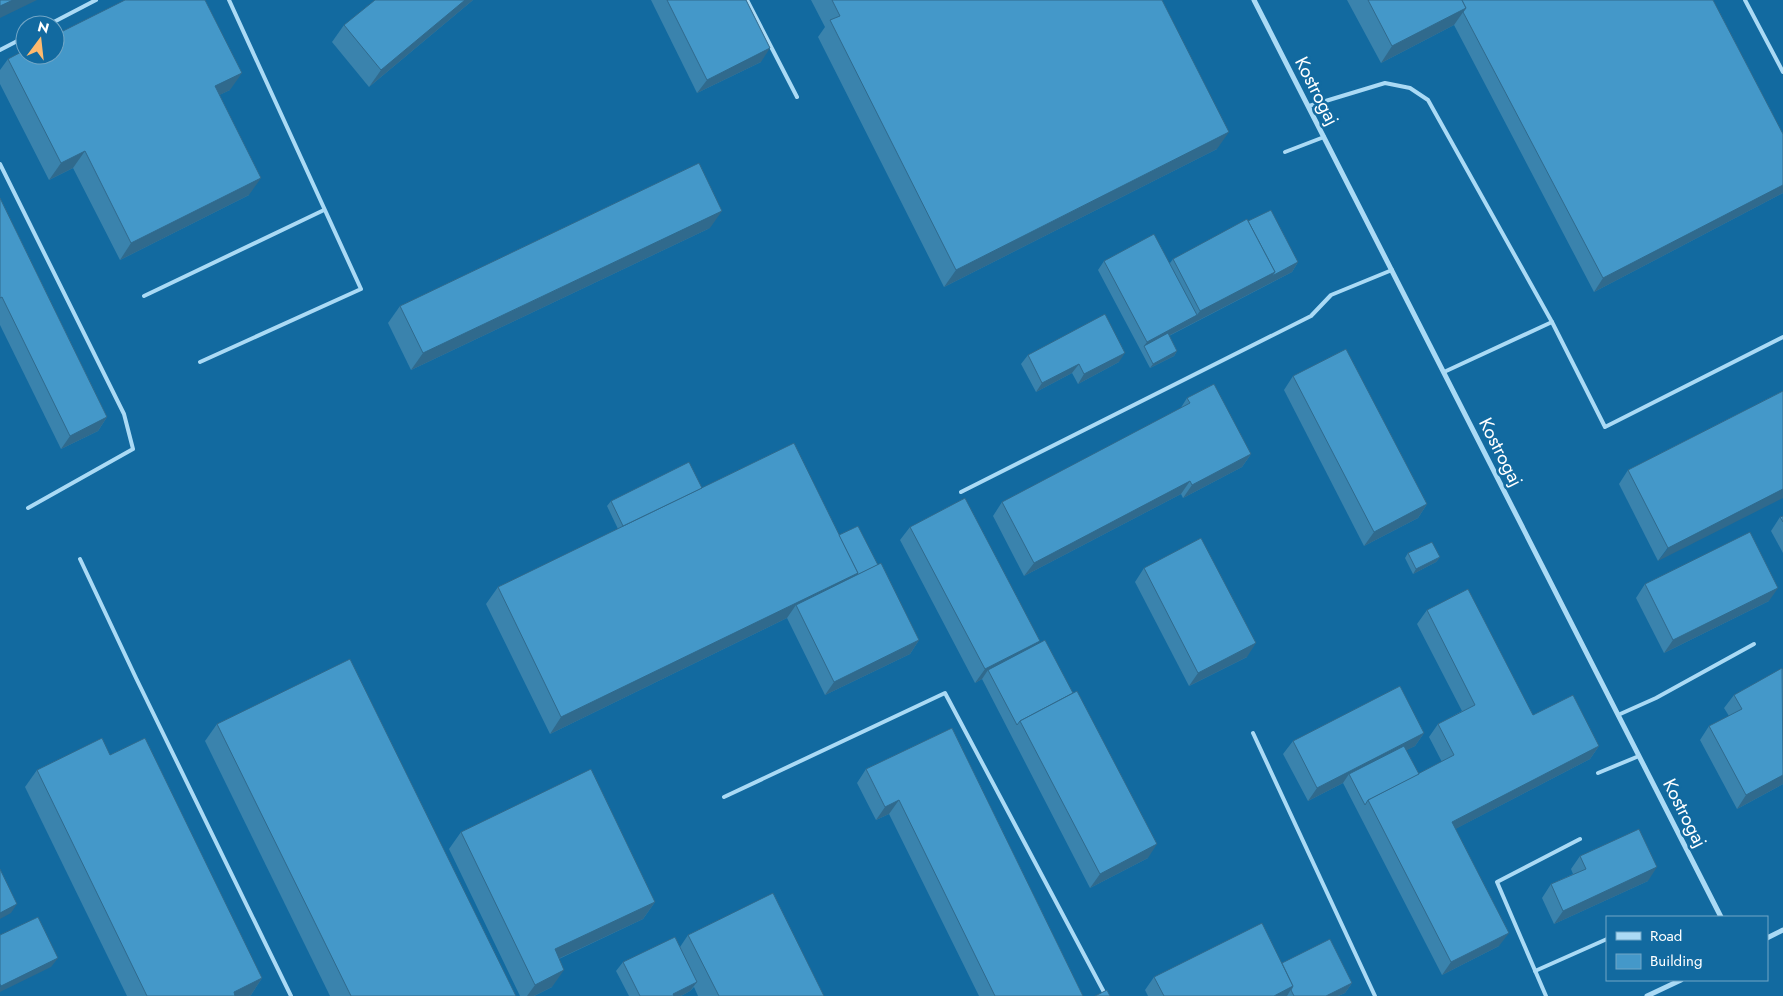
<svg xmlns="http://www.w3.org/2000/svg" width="1783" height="996" font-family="Jost,sans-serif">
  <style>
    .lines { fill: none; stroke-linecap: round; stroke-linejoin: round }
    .service { stroke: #aadaf5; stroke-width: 4 }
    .minor { stroke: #aadaf5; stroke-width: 5 }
    .wall { fill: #3a83ad }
    .shaded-wall { fill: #306a8d }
    .building { fill: #4498c9; stroke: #306a8d }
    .labels { text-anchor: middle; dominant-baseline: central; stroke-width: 5; stroke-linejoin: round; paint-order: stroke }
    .street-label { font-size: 19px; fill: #fff; stroke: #126aa0 }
  </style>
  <rect width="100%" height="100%" fill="#126aa0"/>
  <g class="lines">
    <!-- service -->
    <g class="service">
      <path d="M747,0L797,97"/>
      <path d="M1745,0L1783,72"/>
      <path d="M48,25L96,0"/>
      <path d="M0,50L25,37"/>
      <path d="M1309,106L1385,83L1410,88L1428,100L1552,322"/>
      <path d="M1285,152L1324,137"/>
      <path d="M0,164L124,414L133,449L28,508"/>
      <path d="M144,296L324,210"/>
      <path d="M200,362L361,289L229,0"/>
      <path d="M1444,372L1552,322L1605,427L1783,337"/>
      <path d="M961,492L1311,316L1331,295L1392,270"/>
      <path d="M80,559L136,678L291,996"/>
      <path d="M1618,715L1656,698L1754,644"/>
      <path d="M1253,733L1375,996"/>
      <path d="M1598,773L1639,756"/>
      <path d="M724,797L945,693L1106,996"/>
      <path d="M1535,971L1607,939"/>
      <path d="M1546,996L1497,882L1580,839"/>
    </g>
    <!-- minor -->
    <g class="minor">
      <path d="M1254,0L1721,917"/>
      <path d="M1767,938L1783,930"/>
      <path d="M1647,996L1681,980"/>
    </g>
  </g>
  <!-- wall -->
  <g class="wall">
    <path d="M473,0L369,87L332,42L344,25Z"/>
    <path d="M651,0H746L761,62L697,93Z"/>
    <path d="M811,0H1162L1217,149L944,287L818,37L825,27Z"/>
    <path d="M1347,0H1713L1783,134V193L1594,292L1454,25L1381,63Z"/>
    <path d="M8,59L230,90L219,95L249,195L120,260L73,168L49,180L0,84V70Z"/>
    <path d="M0,198L107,417L98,431L61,449L0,325Z"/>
    <path d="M1248,221L1298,262L1292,272L1169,336L1177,351L1174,356L1150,368L1098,270L1104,261L1170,263L1173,259Z"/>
    <path d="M710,228L411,370L388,323L400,306Z"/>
    <path d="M1028,355L1119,362L1078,384L1072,373L1036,392L1021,364Z"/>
    <path d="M1293,376L1427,504L1418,518L1364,546L1284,390Z"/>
    <path d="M1783,391L1658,561L1619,484L1628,470Z"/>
    <path d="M1187,398L1251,454L1242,467L1183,498L1181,494L1024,576L993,516L1002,502L1180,409Z"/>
    <path d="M702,488L839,535L878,565L919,640L910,654L825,695L787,618L550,734L486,604L498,587L618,529L607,506L611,501Z"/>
    <path d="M1783,516V553L1771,531L1780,517Z"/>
    <path d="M910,527L1037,645L1148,858L1090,888L982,679L975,683L900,540Z"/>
    <path d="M1408,553L1440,557L1436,562L1413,574L1405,558Z"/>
    <path d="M1144,568L1247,657L1189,686L1135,582Z"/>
    <path d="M1645,584L1769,601L1664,653L1636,598Z"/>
    <path d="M1427,610L1533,715L1599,746L1590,759L1455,829L1499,946L1442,975L1343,783L1308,801L1283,754L1293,741L1424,733L1415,746L1406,750L1419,774L1442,762L1429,737L1438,724L1462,711L1417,624Z"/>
    <path d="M1783,669V784L1737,809L1700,740L1709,726L1729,716L1724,708L1734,695Z"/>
    <path d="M217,724L516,996H330L205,741Z"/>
    <path d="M952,728L1083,996H979L889,814L876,820L857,783L866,769Z"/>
    <path d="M110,755L262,978L251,995L249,996H127L25,787L37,770Z"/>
    <path d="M461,832L655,902L643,919L559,959L552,987L534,996H520L449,849Z"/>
    <path d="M1580,856L1648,881L1554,924L1542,898L1551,884L1573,874L1571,869Z"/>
    <path d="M688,935L824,996H698L694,987L690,991L681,996H629L616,971L623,962L680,947Z"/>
    <path d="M1282,963L1352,983L1345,993L1338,996H1148L1145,990L1154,977Z"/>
  </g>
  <!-- shaded-wall -->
  <g class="shaded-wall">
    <path d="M13,0H37L0,18V6Z"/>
    <path d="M465,0H473L369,87L381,70Z"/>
    <path d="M1466,8L1454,25L1381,63L1392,46Z"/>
    <path d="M770,48L761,62L697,93L707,80Z"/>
    <path d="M242,73L230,90L203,103L215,86Z"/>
    <path d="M1229,132L1217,149L944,287L956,270Z"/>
    <path d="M85,151L73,168L49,180L61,163Z"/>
    <path d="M261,178L249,195L120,260L131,243Z"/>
    <path d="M1783,185V193L1594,292L1603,278Z"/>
    <path d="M722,211L710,228L411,370L423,353Z"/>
    <path d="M1298,262L1292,272L1145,348L1144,346L1147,342L1197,315L1200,311L1275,272Z"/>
    <path d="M1177,351L1174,356L1150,368L1153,364Z"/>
    <path d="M1125,353L1119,362L1078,384L1084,374Z"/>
    <path d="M1079,364L1072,373L1036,392L1042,383Z"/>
    <path d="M107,417L98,431L61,449L70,436Z"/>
    <path d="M1251,454L1242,467L1183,498L1192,485Z"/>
    <path d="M1190,481L1181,494L1024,576L1034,563Z"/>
    <path d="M1783,489V498L1658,561L1668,548Z"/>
    <path d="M1427,504L1418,518L1364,546L1374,532Z"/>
    <path d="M1440,557L1436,562L1413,574L1416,569Z"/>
    <path d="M858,573L852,580L796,605L787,618L550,734L561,717Z"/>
    <path d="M1778,588L1769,601L1664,653L1673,640Z"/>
    <path d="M919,640L910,654L825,695L834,682Z"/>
    <path d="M1040,641L1030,654L988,670L982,679L975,683L985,669Z"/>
    <path d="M1256,643L1247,657L1189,686L1198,673Z"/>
    <path d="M1424,733L1415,746L1352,778L1349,774L1343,783L1308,801L1317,788Z"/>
    <path d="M1599,746L1590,759L1442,836L1452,822Z"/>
    <path d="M1783,775V784L1737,809L1746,795Z"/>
    <path d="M899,800L889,814L876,820L885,807Z"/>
    <path d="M1157,844L1148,858L1090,888L1100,874Z"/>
    <path d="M1657,867L1648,881L1554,924L1563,911Z"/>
    <path d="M655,902L643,919L543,966L555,949Z"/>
    <path d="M17,904L11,913L0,919V913Z"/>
    <path d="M1509,933L1499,946L1442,975L1451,962Z"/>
    <path d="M58,958L51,967L0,992V987L1,986Z"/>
    <path d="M564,970L552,987L534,996H527L535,985Z"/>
    <path d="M262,978L251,995L249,996H231L234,992Z"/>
    <path d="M697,982L690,991L681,996H672L673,994Z"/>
    <path d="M1352,983L1345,993L1338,996H1326Z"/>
    <path d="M1293,986L1287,996H1274Z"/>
  </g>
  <!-- building -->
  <g class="building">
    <path d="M0,0H13L0,6Z"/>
    <path d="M125,0H205L242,73L215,86L261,178L131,243L85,151L61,163L8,59L25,50V55H55V35Z"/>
    <path d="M375,0H465L381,70L344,25Z"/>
    <path d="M667,0H746L770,48L707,80Z"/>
    <path d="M832,0H1162L1229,132L956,270L830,20L840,16Z"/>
    <path d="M1368,0H1462L1466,8L1392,46Z"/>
    <path d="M1462,0H1713L1783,134V185L1603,278L1463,12L1466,8Z"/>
    <path d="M699,163L722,211L423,353L400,306Z"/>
    <path d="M0,198L107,417L70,436L2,297L0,298Z"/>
    <path d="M1271,210L1298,262L1272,276L1275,272L1248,221Z"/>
    <path d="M1247,219L1275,272L1200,311L1173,259Z"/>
    <path d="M1154,234L1197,315L1147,342L1104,261Z"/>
    <path d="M1105,314L1125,353L1084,374L1079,364L1042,383L1028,355Z"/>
    <path d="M1168,333L1177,351L1153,364L1144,346Z"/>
    <path d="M1346,349L1427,504L1374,532L1293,376Z"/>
    <path d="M1214,384L1251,454L1192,485L1190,481L1034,563L1002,502L1190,403L1187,398Z"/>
    <path d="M1783,391V489L1668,548L1628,470Z"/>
    <path d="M794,443L858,573L561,717L498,587Z"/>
    <path d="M689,462L702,488L623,526L611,501Z"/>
    <path d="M965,498L1040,641L985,669L910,527Z"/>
    <path d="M1783,516V522L1780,517Z"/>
    <path d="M858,526L878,565L855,576L858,573L839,535Z"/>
    <path d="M1750,532L1778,588L1673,640L1645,584Z"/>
    <path d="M1201,538L1256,643L1198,673L1144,568Z"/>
    <path d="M1432,542L1440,557L1416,569L1408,553Z"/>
    <path d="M881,563L919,640L834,682L796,605Z"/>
    <path d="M1468,589L1533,715L1573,695L1599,746L1452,822L1509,933L1451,962L1368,800L1454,755L1438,724L1475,705L1427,610Z"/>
    <path d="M1045,640L1073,693L1020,721L1017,725L988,670Z"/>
    <path d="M350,659L516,996H351L217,724Z"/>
    <path d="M1782,668L1783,775L1746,795L1709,726L1742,709L1734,695Z"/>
    <path d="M1400,686L1424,733L1317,788L1293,741Z"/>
    <path d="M1077,691L1157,844L1100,874L1020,721Z"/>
    <path d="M952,728L1083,996H995L899,800L885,807L866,769Z"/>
    <path d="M102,738L110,755L145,738L262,978L234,992L235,996H147L37,770Z"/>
    <path d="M1404,746L1419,774L1368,800L1365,805L1349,774Z"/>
    <path d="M591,769L655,902L555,949L564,970L535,985L461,832Z"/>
    <path d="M1639,829L1657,867L1563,911L1551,884L1586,869L1580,856Z"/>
    <path d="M0,869L17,904L0,913Z"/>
    <path d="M773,893L824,996H719L688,935Z"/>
    <path d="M38,917L58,958L1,986L0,984V935Z"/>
    <path d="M1262,923L1293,986L1274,996H1164L1154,977Z"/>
    <path d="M675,937L697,982L673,994L674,996H640L623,962Z"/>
    <path d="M1330,939L1352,983L1326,996H1294L1291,990L1293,986L1282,963Z"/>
    <path d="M1107,990L1110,996H1095Z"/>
  </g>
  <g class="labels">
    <!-- street labels -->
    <g class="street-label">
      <text transform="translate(1317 91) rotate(63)">Kostrogaj</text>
      <text transform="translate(1501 452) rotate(63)">Kostrogaj</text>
      <text transform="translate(1685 813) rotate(63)">Kostrogaj</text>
    </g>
  </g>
  <!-- legend -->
  <rect x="1606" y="916" width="162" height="65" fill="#126aa0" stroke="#71a6c6"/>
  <rect x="1616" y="932" width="25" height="8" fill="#aadaf5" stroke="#71a6c6"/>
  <text x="1650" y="941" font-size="15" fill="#ffffff">Road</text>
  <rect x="1616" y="954" width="25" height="15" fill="#4498c9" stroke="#71a6c6"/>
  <text x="1650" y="966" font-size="15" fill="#ffffff">Building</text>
  <!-- north arrow -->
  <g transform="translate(40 40) rotate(15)"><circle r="24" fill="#126aa0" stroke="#71a6c6"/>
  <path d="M0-4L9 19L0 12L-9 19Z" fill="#ffba6e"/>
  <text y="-8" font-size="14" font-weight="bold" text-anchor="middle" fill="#ffffff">N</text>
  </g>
</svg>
